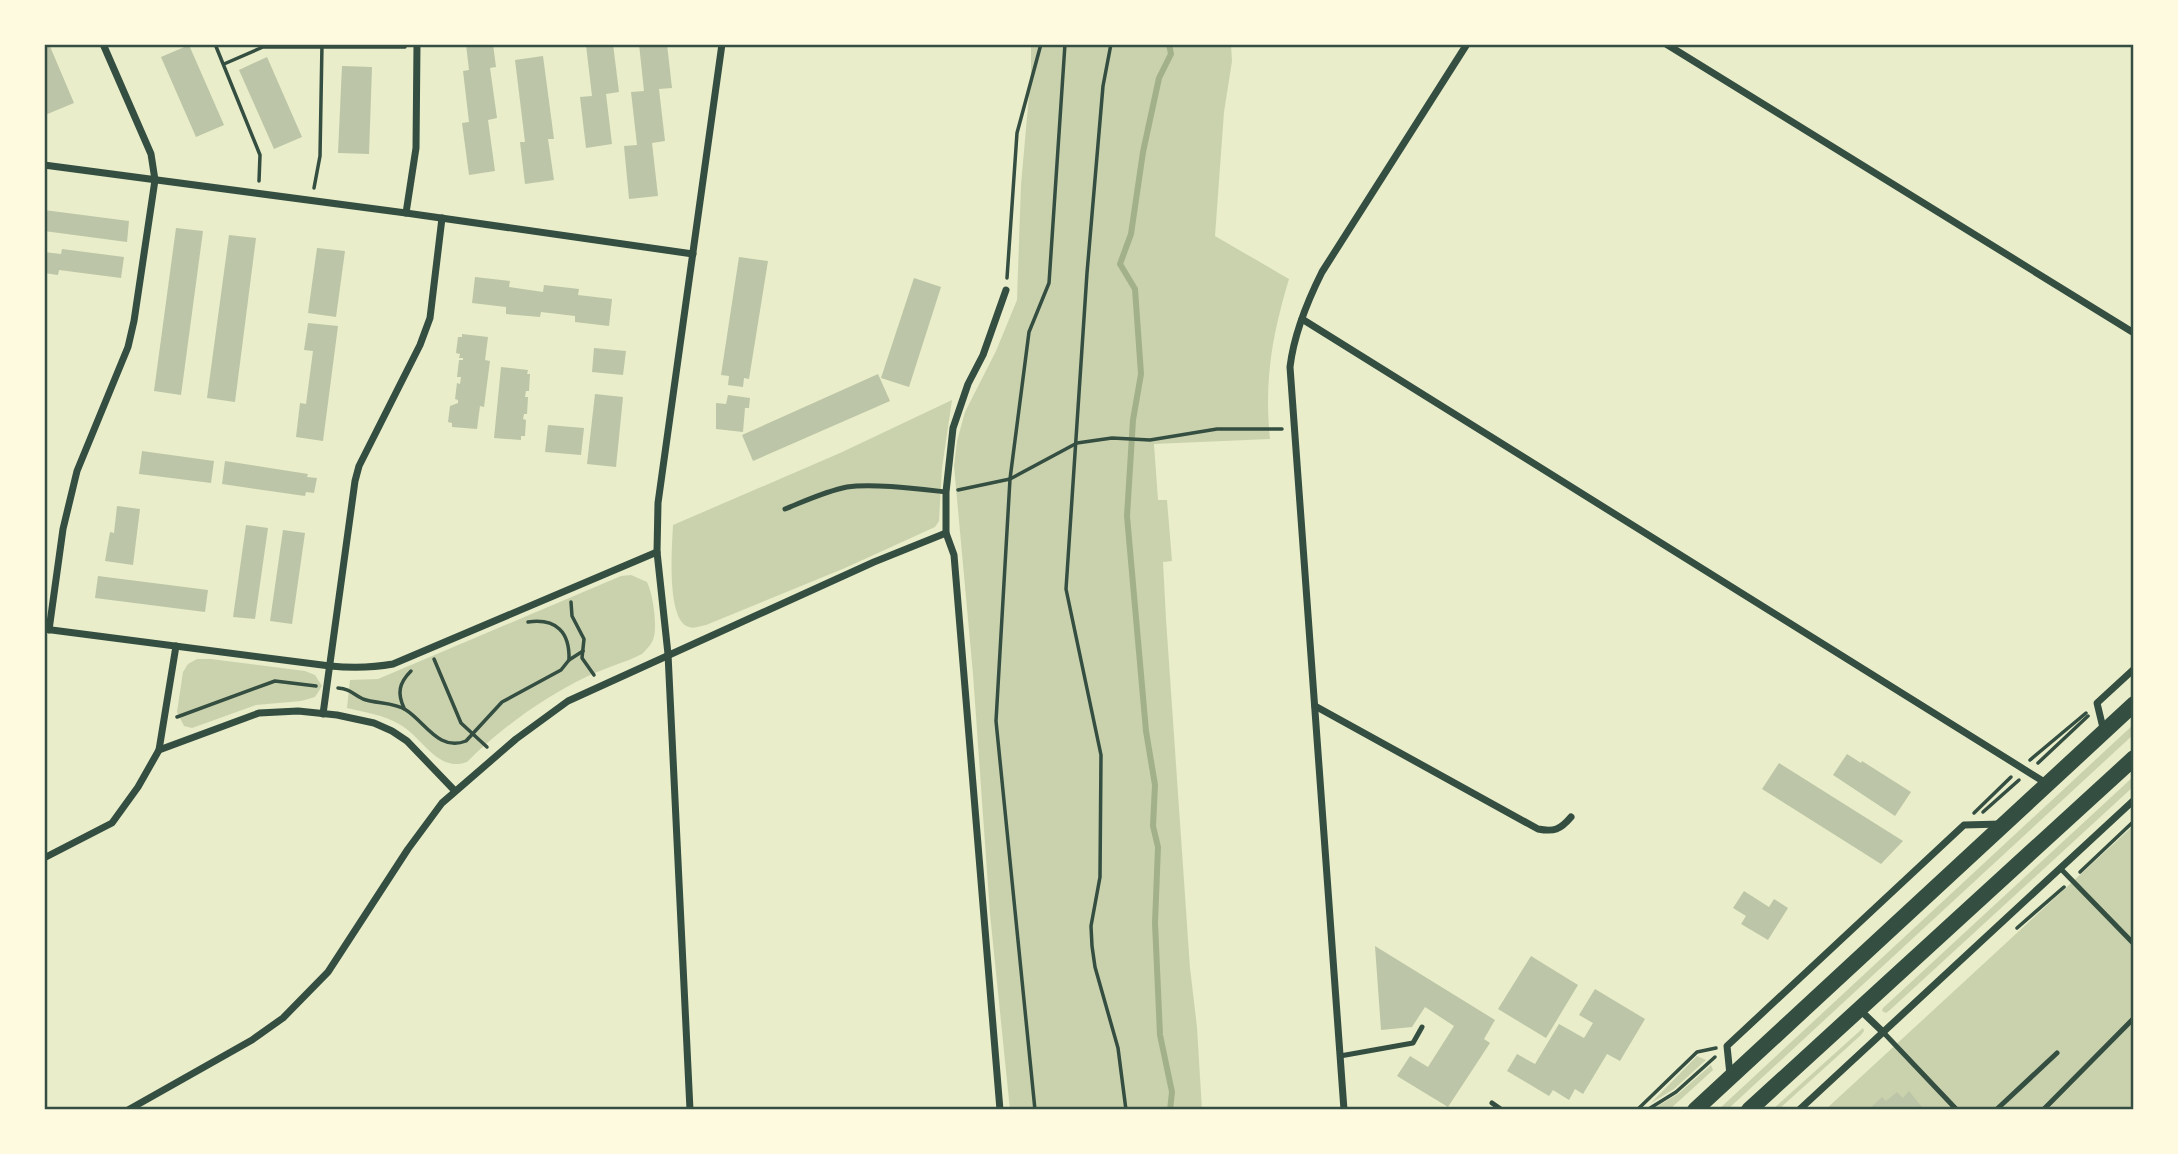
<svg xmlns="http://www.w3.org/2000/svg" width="2178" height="1154" font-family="Helvetica,sans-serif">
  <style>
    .green { fill: #cad2ad }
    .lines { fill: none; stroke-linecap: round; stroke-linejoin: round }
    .stream { stroke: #a3b18a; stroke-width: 6 }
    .building { fill: #bcc5a7 }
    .path { stroke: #344e41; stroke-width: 3.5 }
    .service { stroke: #344e41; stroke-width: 5 }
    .minor { stroke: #344e41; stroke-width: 7 }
    .primary { stroke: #344e41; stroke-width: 16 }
    .neatline { fill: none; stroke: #344e41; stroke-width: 2.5 }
  </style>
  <rect width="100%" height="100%" fill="#e9edc9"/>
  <!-- green -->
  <g class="green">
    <path d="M1031,44H1231L1232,61L1224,112L1215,236L1289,279C1272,336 1264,380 1270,439L1154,444L1158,500H1167L1172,561L1163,562L1166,619L1190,968L1197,1027L1202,1110H1010L990,914L973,674L954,466L957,441L965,412L996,351L1017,300L1021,185L1031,72Z"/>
    <path d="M952,400L942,468L939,521L935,527L845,568L706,625C700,626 695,629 689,627C666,621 672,546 673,525L840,453Z"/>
    <path d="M631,575L647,582C653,594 658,628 653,640C650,646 646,650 642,654C624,663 604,668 586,677C543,698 501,728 467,762C437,773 422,736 399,724C384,715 364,712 347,708L350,680L378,679L621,576Z"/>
    <path d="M197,659H211L305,671L315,675L322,686L315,697L301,701L256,705L192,728L184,726L177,712L183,672L188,664Z"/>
    <path d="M2134,724V734L1727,1110H1718Z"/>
    <path d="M2134,776V786L1890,1010L1886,1013L1882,1011L1883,1008Z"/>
    <path d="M2134,825V1110H1825Z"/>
    <path d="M1863,1028L1864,1031L1861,1035L1778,1110H1772Z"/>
    <path d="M1697,1056L1706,1060L1674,1089L1651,1103Z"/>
    <path d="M1711,1065L1713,1070L1669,1110H1651L1678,1094Z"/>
  </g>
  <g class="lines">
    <!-- stream -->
    <path class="stream" d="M1169,44L1171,54L1159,78L1143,152L1131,234L1120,264L1135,289L1141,374L1133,420L1127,516L1146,731L1155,785L1153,826L1158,847L1155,923L1160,1035L1172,1092L1170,1110"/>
  </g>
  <!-- building -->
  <g class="building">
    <path d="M44,44H49L74,103L45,115Z"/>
    <path d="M466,44H493L496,67L490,68L497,118L488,120L495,171L469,175L462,123L469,122L463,71L469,70Z"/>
    <path d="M613,44L619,92L606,94L612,144L586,148L580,97L592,96L586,45Z"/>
    <path d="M639,44H667L672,88L659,89L665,141L652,143L658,196L629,199L624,146L637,145L631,92L644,91Z"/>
    <path d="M189,45L224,125L196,137L161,57Z"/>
    <path d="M543,56L554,139H548L554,180L525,184L520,142H525L515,60Z"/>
    <path d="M267,57L302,137L274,149L239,70Z"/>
    <path d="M342,66L372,67L369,154L338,153Z"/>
    <path d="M44,210L129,221L127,242L44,231Z"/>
    <path d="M176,228L203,231L181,395L154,391Z"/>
    <path d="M229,235L256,238L235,402L207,398Z"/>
    <path d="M317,248L345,251L336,317L308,313Z"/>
    <path d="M62,249L124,257L121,278L59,270L58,275L44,273V252L61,254Z"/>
    <path d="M739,257L768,261L749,379L744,378L743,387L728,385L729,376L721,375Z"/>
    <path d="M475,277L510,281L509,287L543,292L544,285L579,289L578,295L612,299L609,326L575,322V316L541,312L540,317L506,314V307L472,303Z"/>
    <path d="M914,278L941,287L909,387L881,378Z"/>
    <path d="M308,323L338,326L323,441L296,437L300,403L306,404L313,351L304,350Z"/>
    <path d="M462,334L488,337L485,360L490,361L484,407L480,406L477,429L452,427V423L448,422L450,406L458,403V400L455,399L457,383L460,384L461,377H457L459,360H463V358H459L460,354L456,353L458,337H462Z"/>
    <path d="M594,348L626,351L623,375L592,372Z"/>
    <path d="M501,367L528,370L527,374H530L529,391H526L525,397H528L527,414H524L523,419L526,420L525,436H521V440L494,438Z"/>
    <path d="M878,374L890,401L753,461L742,435Z"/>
    <path d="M595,394L623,397L616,467L587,464Z"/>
    <path d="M728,395L750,398L749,408H745L743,432L716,429V403L726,404Z"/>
    <path d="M548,425L584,428L581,455L545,452Z"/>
    <path d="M142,451L214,461L211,483L139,474Z"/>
    <path d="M225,461L308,474L307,477L317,478L314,493L306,492L305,496L222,484Z"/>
    <path d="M117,506L140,509L133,565L105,561L110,532L114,533Z"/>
    <path d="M246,525L268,528L255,619L233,617Z"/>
    <path d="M283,530L305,533L292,624L270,621Z"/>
    <path d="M98,576L208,590L205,612L95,598Z"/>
    <path d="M1847,754L1861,763L1862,761L1911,792L1895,816L1833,775Z"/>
    <path d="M1779,763L1903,841L1881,864L1762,789Z"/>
    <path d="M1744,891L1769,907L1774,899L1788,908L1768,940L1741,924L1746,916L1733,908Z"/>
    <path d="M1375,946L1495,1020L1484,1039L1490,1043L1448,1107L1397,1076L1410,1056L1428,1067L1454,1026L1425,1007L1412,1027L1381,1030Z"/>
    <path d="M1531,956L1578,985L1546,1038L1498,1009Z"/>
    <path d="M1595,989L1645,1019L1620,1061L1607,1054L1583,1094L1575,1089L1569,1100L1553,1090L1549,1096L1507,1071L1517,1054L1535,1064L1559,1024L1584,1038L1593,1023L1579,1015Z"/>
    <path d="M1909,1091L1922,1107L1918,1110L1914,1106L1909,1110H1868L1882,1097L1886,1101L1897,1092L1903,1098Z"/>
  </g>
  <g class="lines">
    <!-- path -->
    <g class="path">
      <path d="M215,44L260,155L259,181"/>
      <path d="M1111,44L1103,86L1087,273L1066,589L1101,755L1100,877L1091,926L1092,946L1095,967L1118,1048L1126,1110"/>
      <path d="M224,64L263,47H405"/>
      <path d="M314,188L320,156L322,44"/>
      <path d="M1007,278L1017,133L1041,44"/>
      <path d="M958,490L1010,479L1077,443L1112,438L1150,440L1217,429H1282"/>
      <path d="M571,602L572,616L584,639L582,658L594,675"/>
      <path d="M528,622C556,618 570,632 569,660"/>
      <path d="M434,659L461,723L487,747"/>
      <path d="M338,688C351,689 352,694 363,699C376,704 394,702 406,710C425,722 439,752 466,741L502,702L561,670L569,660L583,651"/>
      <path d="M404,708C397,693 399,683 411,671"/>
      <path d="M177,717L275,681L316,686"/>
      <path d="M2030,760L2086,713"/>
      <path d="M2038,763L2088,716"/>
      <path d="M1983,812L2019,780"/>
      <path d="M1974,813L2011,777"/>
      <path d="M2080,872L2134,821"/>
      <path d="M2017,928L2064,887"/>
      <path d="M1035,1110L996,721L1010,479L1029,332L1049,283L1065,44"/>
      <path d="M1637,1110L1697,1052L1716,1048"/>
      <path d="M1647,1110L1676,1092L1715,1057"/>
    </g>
    <!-- service -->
    <g class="service">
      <path d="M785,509C805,501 826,491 847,487C872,483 919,489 946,492"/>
      <path d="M2060,868L2134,944"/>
      <path d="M1883,1032L1957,1110"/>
      <path d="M1340,1056L1413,1043L1422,1027"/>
      <path d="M1492,1103L1502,1110"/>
      <path d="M1996,1110L2057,1053"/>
      <path d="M2043,1110L2134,1018"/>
    </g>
    <!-- minor -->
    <g class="minor">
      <path d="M1666,44L2134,333"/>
      <path d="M44,165L406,213L693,254"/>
      <path d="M406,213L416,148L417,44"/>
      <path d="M1302,319L2046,783"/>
      <path d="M44,629L330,666C352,668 371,668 393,664L657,552"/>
      <path d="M49,630L63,529L77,471L128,347L134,321L155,180L151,154L103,44"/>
      <path d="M1315,706L1538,829C1554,832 1560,830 1571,817"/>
      <path d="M323,714L355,481L359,466L420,345L430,318L442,218"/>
      <path d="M2104,732L2097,703L2134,669"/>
      <path d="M159,750L259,713L298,711L337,715L374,723L392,731L407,741L455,791"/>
      <path d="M44,858L112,823L138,787L159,750L176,646"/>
      <path d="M1859,1009L1883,1032"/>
      <path d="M1730,1075L1727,1046L1964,825L2001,824"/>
      <path d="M128,1110L252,1040L283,1018L328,972L408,849L442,803L516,739L568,701L874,562L946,533"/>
      <path d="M690,1110L668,654L657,552L658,503L722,44"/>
      <path d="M1000,1110L954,555L946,533V492L953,428L968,384L983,355L1006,290"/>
      <path d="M1344,1110L1290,367C1294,333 1307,302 1322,272L1467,44"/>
      <path d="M1799,1110L2134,800"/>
    </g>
    <!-- primary -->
    <g class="primary">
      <path d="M1695,1110L2134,704"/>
      <path d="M1749,1110L2134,758"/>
    </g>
  </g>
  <!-- border -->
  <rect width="2178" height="1154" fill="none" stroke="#fefae0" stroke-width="91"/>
  <rect x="46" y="46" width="2086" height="1062" class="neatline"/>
</svg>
